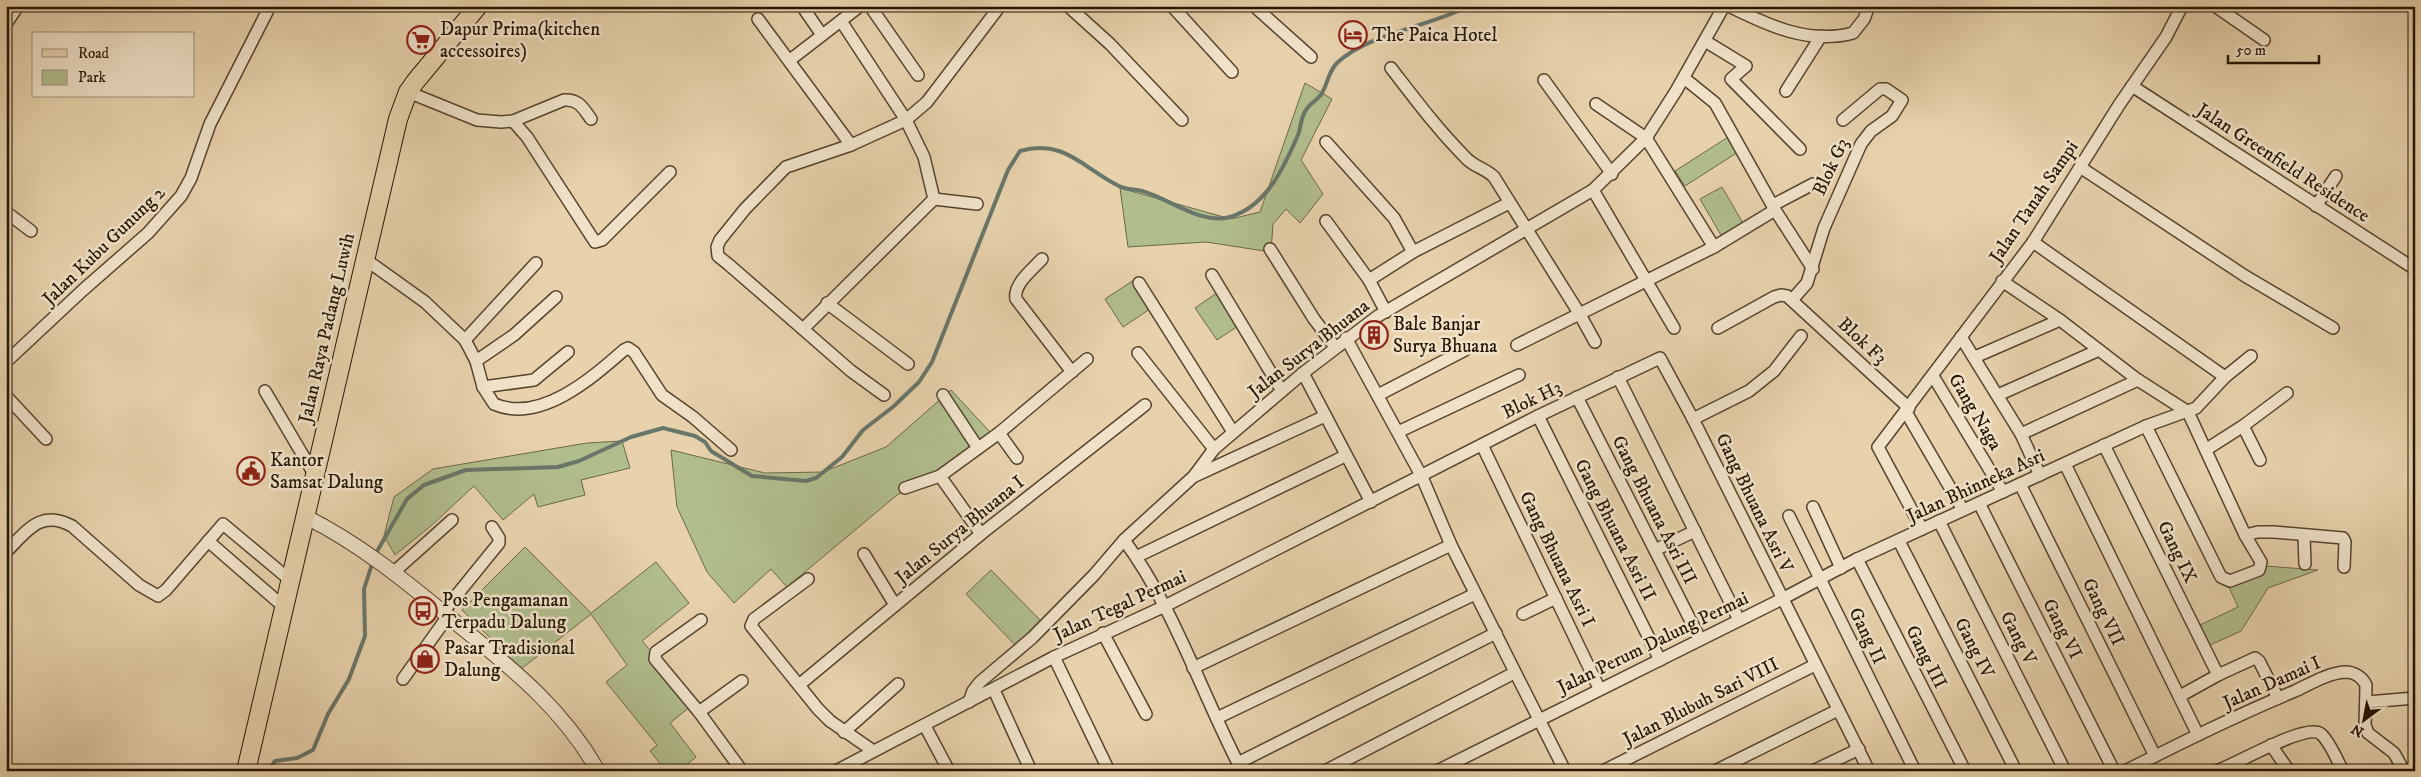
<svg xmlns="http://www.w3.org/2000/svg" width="2421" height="777" font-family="'IM FELL DW Pica',serif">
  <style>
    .green { fill: #b1bd8d; stroke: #6b6948 }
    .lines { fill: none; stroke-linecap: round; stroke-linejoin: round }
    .stream { stroke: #69766a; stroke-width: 4 }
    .minor-casing { stroke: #56442d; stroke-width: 14 }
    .tertiary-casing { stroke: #56442d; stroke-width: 16 }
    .primary-casing { stroke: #251503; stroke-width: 20 }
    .minor { stroke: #efe2c9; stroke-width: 11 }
    .tertiary { stroke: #efe2c9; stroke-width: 14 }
    .primary { stroke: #e7d2ac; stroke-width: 18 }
    .labels { text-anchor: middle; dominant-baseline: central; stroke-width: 5; stroke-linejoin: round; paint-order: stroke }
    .poi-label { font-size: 19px; fill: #251503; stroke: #efe2c9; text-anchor: start }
    .street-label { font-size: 19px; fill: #251503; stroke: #efe2c9 }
  </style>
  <rect width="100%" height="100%" fill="#e7d2ac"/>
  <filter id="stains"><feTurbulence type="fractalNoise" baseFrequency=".004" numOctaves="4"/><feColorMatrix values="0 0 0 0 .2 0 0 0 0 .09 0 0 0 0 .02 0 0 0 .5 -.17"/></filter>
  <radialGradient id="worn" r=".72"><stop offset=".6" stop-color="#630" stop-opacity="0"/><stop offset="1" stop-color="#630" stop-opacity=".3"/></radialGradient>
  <!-- green -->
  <g class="green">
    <path d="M1305,83L1332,99L1301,160L1323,194L1300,223L1286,209L1273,224L1271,252L1206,242L1128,247L1120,188L1231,219L1260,212Z"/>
    <path d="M1736,132L1746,147L1685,186L1675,171Z"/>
    <path d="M1722,187L1744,225L1721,235L1700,199Z"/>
    <path d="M1137,278L1156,305L1123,327L1105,299Z"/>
    <path d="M1224,288L1244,322L1217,340L1195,308Z"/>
    <path d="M951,390L990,432L959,463L897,495L787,587L771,569L734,603L707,572L677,507L671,450L765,473L823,472L886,447Z"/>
    <path d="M622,441L630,468L581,480L585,495L538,507L534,494L503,520L474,486L432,525L395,555L384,536L394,497L433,469L587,443Z"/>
    <path d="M525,547L591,613L656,562L689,603L642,641L696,702L670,723L696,757L679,771H666L650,751L657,745L606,682L627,665L591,614L521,669L462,610Z"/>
    <path d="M2265,566L2318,570L2268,588L2241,631L2208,646L2198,626L2238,607L2228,585Z"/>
    <path d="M991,570L1043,623L1017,647L966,594Z"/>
  </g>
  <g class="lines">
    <!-- stream -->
    <path class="stream" d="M268,771L275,761L297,758L313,750L328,714L349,679L365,636L364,589L375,555L407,499L424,485L466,470L558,467L579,461L631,437L663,428L695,436L705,442L711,451L752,476L806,481L816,478L842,457L863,430L894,406L919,382L932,362L1008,170L1020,151C1064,138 1084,169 1119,186C1126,190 1137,189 1145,192C1171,200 1202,225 1230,217C1267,206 1284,167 1298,135C1301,127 1301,116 1306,110C1310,103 1318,100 1322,93C1328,83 1328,72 1337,63C1367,34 1431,26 1469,6"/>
    <defs>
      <g id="minor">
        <path d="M802,6L822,35"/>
        <path d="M870,6L918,75"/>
        <path d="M1068,6L1110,44L1182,120"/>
        <path d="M1172,6L1232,72"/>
        <path d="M1254,6L1311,57"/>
        <path d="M1729,6C1767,25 1809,45 1853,33L1864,19L1869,6"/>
        <path d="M2215,6L2264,40"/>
        <path d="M758,19L851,145"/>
        <path d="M6,24L18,6"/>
        <path d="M1705,41L1746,66L1731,79L1800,149"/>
        <path d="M790,60L860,6"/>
        <path d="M1391,68C1415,99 1438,130 1466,158C1474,167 1485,168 1494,177L1579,313L1595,342"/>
        <path d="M1684,78L1715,103L1775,210L1813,269"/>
        <path d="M1544,80L1612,174"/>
        <path d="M2132,86L2415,269"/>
        <path d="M1786,91L1821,36"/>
        <path d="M408,92L477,120L501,122L513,121L564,100C579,99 583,108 591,119"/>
        <path d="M1596,104L1646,138L1714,247"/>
        <path d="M513,121L527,137L595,242L602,240L670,172"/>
        <path d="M1326,142L1394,218L1413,252"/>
        <path d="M2080,167L2245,276L2333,328"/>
        <path d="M1593,190L1674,328"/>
        <path d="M934,199L977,204"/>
        <path d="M1773,205L1813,184"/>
        <path d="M2316,206L2336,176"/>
        <path d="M6,212L31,231"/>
        <path d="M1326,221L1369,280L1386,312"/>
        <path d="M2033,242L2225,377"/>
        <path d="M1270,249L1314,319L1335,347"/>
        <path d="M365,259L425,302L465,340L476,361L483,387L494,404C540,424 592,378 624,350L628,348L634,352L662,395L693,417L731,450"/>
        <path d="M1042,259C1033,269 1013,284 1016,299L1072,372"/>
        <path d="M1212,275L1282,391"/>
        <path d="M1369,280L1413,252L1509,203"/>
        <path d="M2002,281L2060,320L2138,380L2188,412L2245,535L2261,562L2259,570L2230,581L2221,577L2146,426"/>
        <path d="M1139,283L1233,432"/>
        <path d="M1792,300L1807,283L1824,228L1861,144L1871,131L1892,116L1902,100L1886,89H1880L1843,120"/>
        <path d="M827,303L908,364"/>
        <path d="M1718,328L1774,297L1781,295L1787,296L1909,408"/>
        <path d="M803,329L934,199L924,157L906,120L841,21"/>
        <path d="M1961,337L2021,434L2040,475"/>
        <path d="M1346,338L1422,477L1451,545L1565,771"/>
        <path d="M465,340L536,263"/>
        <path d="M1517,345L1714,247L1775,210"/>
        <path d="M1138,353L1214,449"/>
        <path d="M1975,357L2060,320"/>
        <path d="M476,361L514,335L556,297"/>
        <path d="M6,362L83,290L148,233L181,196L191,178L210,124L270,6"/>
        <path d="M1303,373L1371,502"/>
        <path d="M1933,376L2003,492"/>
        <path d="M1618,377L1739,620"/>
        <path d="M483,387L534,380L568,352"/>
        <path d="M265,391L314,474"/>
        <path d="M884,395L851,371L728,264L718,256L717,247L720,240L745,209L786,167L851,145L906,120L927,102L1000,6"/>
        <path d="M943,395L978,448"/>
        <path d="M1378,395L1465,350"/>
        <path d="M1998,395L2099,350"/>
        <path d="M6,396L46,439"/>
        <path d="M1577,397L1700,639"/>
        <path d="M1906,412L1963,510"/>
        <path d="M1538,416L1660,660"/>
        <path d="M1693,419L1749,391L1774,371L1801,336"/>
        <path d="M2243,426L2260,460"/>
        <path d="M1398,432L1519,375"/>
        <path d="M999,433L1017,458"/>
        <path d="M2021,434L2138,380"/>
        <path d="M1482,445L1599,688"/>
        <path d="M2104,445L2218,675"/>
        <path d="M2207,449L2243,426L2287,393"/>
        <path d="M2065,464L2198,735"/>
        <path d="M1195,476L1325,416"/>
        <path d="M2020,484L2155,756"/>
        <path d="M905,488L940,476"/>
        <path d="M1979,503L2114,771"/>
        <path d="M1813,507L1841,568"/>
        <path d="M1789,516L1915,771"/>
        <path d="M1939,521L2065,771"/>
        <path d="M1922,529L1878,447L2033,242L2119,105L2166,37L2182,6"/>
        <path d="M981,534L940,476L999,433L1087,359"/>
        <path d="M2245,535L2258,532H2274L2343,538L2345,542L2344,567"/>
        <path d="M2304,536L2305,564"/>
        <path d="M1124,540C1174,607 1203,697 1242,771"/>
        <path d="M208,541L284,607"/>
        <path d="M1899,541L2016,771"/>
        <path d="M1655,550L1695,531"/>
        <path d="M6,552C27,531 40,509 72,526L139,585L158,596L166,590L223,524L290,580"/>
        <path d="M864,554L895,605"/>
        <path d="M1136,557L1345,456"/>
        <path d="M1857,559L1965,771"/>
        <path d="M394,572L452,520"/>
        <path d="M808,579L754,619L751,626L818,709L830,721L872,750"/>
        <path d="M443,612L499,543V538L492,527"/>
        <path d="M1523,614L1556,598"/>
        <path d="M701,620L656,652L655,659L699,712L742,771"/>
        <path d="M1103,633L1146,714"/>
        <path d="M1054,657L1109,771"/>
        <path d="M1193,668L1451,545"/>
        <path d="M403,679L448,616"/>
        <path d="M799,685L981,534L1145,405"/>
        <path d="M994,690L1031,771"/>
        <path d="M2180,696L2218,675L2255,658L2259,661L2278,698"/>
        <path d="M969,702L973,691L980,682L1032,638L1094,575L1124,540L1194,476L1214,449L1303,373L1378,316L1593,190L1646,138L1676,91L1724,6"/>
        <path d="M2367,702L2415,698"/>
        <path d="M699,712L742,681"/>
        <path d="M1217,718L1475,594"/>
        <path d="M925,726L949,771"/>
        <path d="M844,732L898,684"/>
        <path d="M2271,745L2289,771"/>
        <path d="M1238,763L1496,633"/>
        <path d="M836,771L1054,657L1163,607L1538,416L1660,358L1693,419L1869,771"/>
        <path d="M1325,771L1514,673"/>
        <path d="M1437,771L1782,599L1857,559L2146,426L2196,408L2225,377L2251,356"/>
        <path d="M1603,771L1815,665"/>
        <path d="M1715,771L1838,710"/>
        <path d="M1813,771L1859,749"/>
        <path d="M2125,771C2181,743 2237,715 2295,691C2310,684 2328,673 2345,672C2354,672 2362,677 2366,685L2365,725L2368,733L2394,753L2404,771"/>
        <path d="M2216,771C2234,766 2306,722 2321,734C2330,742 2337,760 2343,771"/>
      </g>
      <path id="tertiary" d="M306,517C358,543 403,579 449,617C506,664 561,705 598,771"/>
      <path id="primary" d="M246,771L398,119L408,92L415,82L478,6"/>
    </defs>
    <!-- minor casing -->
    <use href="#minor" class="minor-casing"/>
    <!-- tertiary casing -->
    <use href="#tertiary" class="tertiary-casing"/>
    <!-- primary casing -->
    <use href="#primary" class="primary-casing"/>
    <!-- minor -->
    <use href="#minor" class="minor"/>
    <!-- tertiary -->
    <use href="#tertiary" class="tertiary"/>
    <!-- primary -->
    <use href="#primary" class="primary"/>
  </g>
  <!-- icons -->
  <defs>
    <symbol id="hotel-ring" viewBox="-11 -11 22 22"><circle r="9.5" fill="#efe2c9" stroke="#8f2418" stroke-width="1.5"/><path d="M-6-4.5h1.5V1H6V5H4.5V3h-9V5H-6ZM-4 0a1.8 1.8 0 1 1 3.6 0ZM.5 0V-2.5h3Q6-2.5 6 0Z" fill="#8f2418"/></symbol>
    <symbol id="supermarket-ring" viewBox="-11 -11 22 22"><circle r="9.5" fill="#efe2c9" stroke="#8f2418" stroke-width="1.5"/><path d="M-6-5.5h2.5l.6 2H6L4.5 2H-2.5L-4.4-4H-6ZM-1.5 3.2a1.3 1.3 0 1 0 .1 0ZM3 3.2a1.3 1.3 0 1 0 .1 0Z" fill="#8f2418"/></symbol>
    <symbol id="building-ring" viewBox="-11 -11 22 22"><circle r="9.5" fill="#efe2c9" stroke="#8f2418" stroke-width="1.5"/><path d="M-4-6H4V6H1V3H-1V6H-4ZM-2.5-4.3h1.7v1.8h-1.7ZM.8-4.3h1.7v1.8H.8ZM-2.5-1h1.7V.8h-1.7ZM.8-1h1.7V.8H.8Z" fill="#8f2418"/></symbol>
    <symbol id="civic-ring" viewBox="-11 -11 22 22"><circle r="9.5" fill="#efe2c9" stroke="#8f2418" stroke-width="1.5"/><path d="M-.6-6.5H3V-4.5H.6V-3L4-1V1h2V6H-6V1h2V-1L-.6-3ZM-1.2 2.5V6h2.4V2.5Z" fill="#8f2418"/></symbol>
    <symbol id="bus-ring" viewBox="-11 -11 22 22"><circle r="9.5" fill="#efe2c9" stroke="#8f2418" stroke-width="1.5"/><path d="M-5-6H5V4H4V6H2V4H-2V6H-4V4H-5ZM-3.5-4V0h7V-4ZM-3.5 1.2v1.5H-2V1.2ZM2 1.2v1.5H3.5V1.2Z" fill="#8f2418"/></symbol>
    <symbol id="shop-ring" viewBox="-11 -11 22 22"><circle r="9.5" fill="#efe2c9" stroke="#8f2418" stroke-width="1.5"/><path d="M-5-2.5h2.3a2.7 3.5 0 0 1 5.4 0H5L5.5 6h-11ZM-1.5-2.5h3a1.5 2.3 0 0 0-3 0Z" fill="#8f2418"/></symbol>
  </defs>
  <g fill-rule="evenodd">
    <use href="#hotel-ring" x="1337" y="19" width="32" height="32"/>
    <use href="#supermarket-ring" x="405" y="24" width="32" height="32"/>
    <use href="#building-ring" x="1358" y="319" width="32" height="32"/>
    <use href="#civic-ring" x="235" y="455" width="32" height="32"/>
    <use href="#bus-ring" x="407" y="595" width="32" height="32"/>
    <use href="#shop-ring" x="409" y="643" width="32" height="32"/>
  </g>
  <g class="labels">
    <!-- poi labels -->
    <g class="poi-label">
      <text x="440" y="29">Dapur Prima(kitchen<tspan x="440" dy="22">accessoires)</tspan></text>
      <text x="1372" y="35">The Paica Hotel</text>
      <text x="1393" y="324">Bale Banjar<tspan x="1393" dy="22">Surya Bhuana</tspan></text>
      <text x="270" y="460">Kantor<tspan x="270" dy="22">Samsat Dalung</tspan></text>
      <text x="442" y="600">Pos Pengamanan<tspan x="442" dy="22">Terpadu Dalung</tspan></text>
      <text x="444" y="648">Pasar Tradisional<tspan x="444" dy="22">Dalung</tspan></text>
    </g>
    <!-- street labels -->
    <g class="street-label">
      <text transform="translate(2283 163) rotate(33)">Jalan Greenfield Residence</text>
      <text transform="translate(1831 167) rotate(-65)">Blok G3</text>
      <text transform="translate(2034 202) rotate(-56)">Jalan Tanah Sampi</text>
      <text transform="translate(104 246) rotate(-44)">Jalan Kubu Gunung 2</text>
      <text transform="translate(327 328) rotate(-77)">Jalan Raya Padang Luwih</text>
      <text transform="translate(1862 341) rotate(43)">Blok F3</text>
      <text transform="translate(1309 349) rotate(-38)">Jalan Surya Bhuana</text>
      <text transform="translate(1532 400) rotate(-26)">Blok H3</text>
      <text transform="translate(1975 412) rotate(59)">Gang Naga</text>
      <text transform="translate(1976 486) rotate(-25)">Jalan Bhinneka Asri</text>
      <text transform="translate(1754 503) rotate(64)">Gang Bhuana Asri V</text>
      <text transform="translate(1654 510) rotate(63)">Gang Bhuana Asri III</text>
      <text transform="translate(960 530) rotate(-39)">Jalan Surya Bhuana I</text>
      <text transform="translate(1615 530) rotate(63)">Gang Bhuana Asri II</text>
      <text transform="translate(2177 552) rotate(64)">Gang IX</text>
      <text transform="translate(1557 559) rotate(64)">Gang Bhuana Asri I</text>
      <text transform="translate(1120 606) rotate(-25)">Jalan Tegal Permai</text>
      <text transform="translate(2103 612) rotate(64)">Gang VII</text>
      <text transform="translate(2062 629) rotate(63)">Gang VI</text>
      <text transform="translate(1867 636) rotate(64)">Gang II</text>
      <text transform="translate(2018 638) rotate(63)">Gang V</text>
      <text transform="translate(1653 643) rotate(-26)">Jalan Perum Dalung Permai</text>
      <text transform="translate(1974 648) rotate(63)">Gang IV</text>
      <text transform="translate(1926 657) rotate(63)">Gang III</text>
      <text transform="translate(2272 683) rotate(-24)">Jalan Damai I</text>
      <text transform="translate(1701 702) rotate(-27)">Jalan Blubuh Sari VIII</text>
    </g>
  </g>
  <!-- margin -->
  <rect width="2421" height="777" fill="none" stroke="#e7d2ac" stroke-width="25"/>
  <rect x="8" y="8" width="2406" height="762" fill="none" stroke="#251503" stroke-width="2.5"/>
  <rect x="12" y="12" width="2396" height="752" fill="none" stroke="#251503"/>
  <!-- legend -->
  <rect x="32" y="32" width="162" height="65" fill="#efe2c9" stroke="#9e907a"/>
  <rect x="42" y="49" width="25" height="8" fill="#e7d2ac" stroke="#9e907a"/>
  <text x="78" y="58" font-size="15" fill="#251503">Road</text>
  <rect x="42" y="70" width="25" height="15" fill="#b1bd8d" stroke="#9e907a"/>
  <text x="78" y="82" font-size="15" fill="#251503">Park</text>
  <!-- north arrow -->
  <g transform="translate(2364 720) rotate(212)" stroke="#efe2c9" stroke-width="4" paint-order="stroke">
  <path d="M0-4L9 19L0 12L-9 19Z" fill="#251503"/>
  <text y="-8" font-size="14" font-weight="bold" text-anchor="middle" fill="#251503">N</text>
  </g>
  <!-- scale -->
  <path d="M2228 55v8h91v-8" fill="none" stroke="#251503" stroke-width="2.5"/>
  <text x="2236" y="55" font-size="15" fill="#251503" stroke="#efe2c9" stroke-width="4" paint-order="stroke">50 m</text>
  <rect width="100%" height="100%" filter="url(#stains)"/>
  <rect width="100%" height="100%" fill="url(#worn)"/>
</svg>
